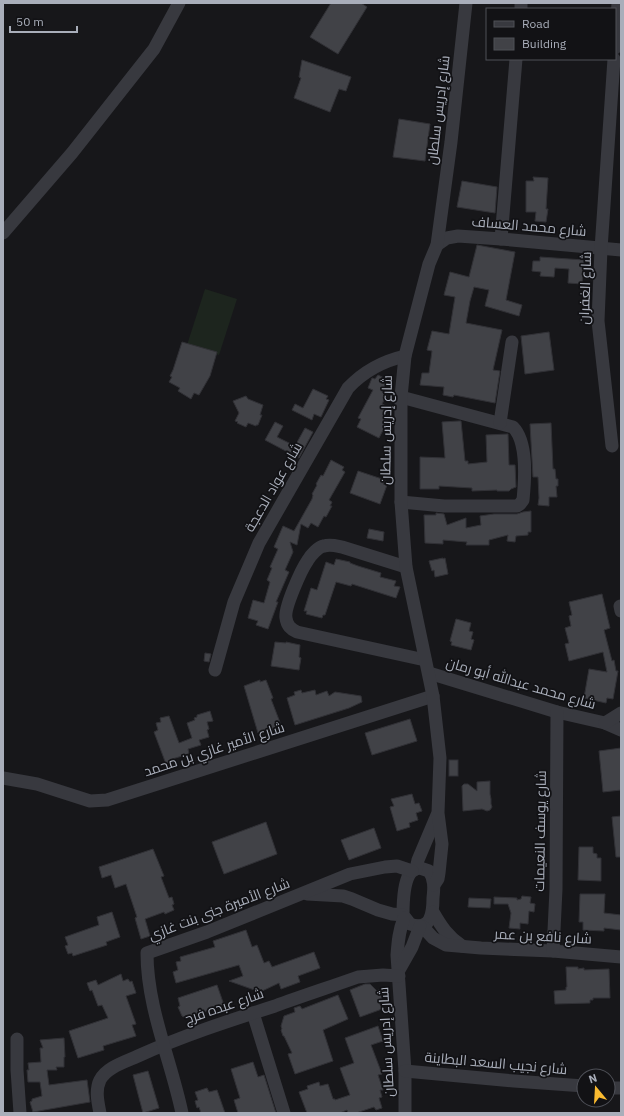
<svg xmlns="http://www.w3.org/2000/svg" width="624" height="1116" font-family="'IBM Plex Sans',Cairo,sans-serif">
  <style>
    .green { fill: #1d251e }
    .building { fill: #414247; stroke: #313136 }
    .lines { fill: none; stroke-linecap: round; stroke-linejoin: round }
    .minor { stroke: #38393f; stroke-width: 13 }
    .labels { text-anchor: middle; dominant-baseline: central; stroke-width: 3.5; stroke-linejoin: round; paint-order: stroke }
    .street-label { font-size: 14px; fill: #a9aeba; stroke: #121215 }
  </style>
  <rect width="100%" height="100%" fill="#17171a"/>
  <!-- green -->
  <path class="green" d="M205,289L237,299L219,355L187,345Z"/>
  <!-- building -->
  <g class="building">
    <path d="M331,3H361L367,7L338,54L310,37Z"/>
    <path d="M302,60L351,77L346,91L339,89L330,112L294,98L301,78L299,77Z"/>
    <path d="M399,119L430,124L425,161L393,157Z"/>
    <path d="M533,177L548,178L546,209H548L546,222L535,221L536,212H526V181H534Z"/>
    <path d="M462,181L497,187L495,213L457,207Z"/>
    <path d="M477,245L515,252L506,300L522,305L519,316L485,306L489,290L474,287L470,301L466,323L502,330L493,370L500,371L495,403L454,395L453,397L443,395L444,387L420,385L422,373H429L432,351L427,350L432,331L449,334L455,297L444,295L450,272L469,277Z"/>
    <path d="M540,257L584,260L582,284L568,283L569,269L555,268L554,277L540,276L541,272L532,271L533,261H540Z"/>
    <path d="M549,332L554,370L525,374L521,336Z"/>
    <path d="M182,342L217,352L210,376L199,395L194,393L191,399L178,391L180,388L169,382L172,377L170,376L173,370Z"/>
    <path d="M378,375L384,378L382,381L386,383L382,392L387,394L382,404L388,407L385,413L387,414L385,418L388,420L379,438L357,427L361,419L358,418L373,390L368,388L372,378L375,379Z"/>
    <path d="M313,389L328,396L326,399L329,400L321,417L314,414L312,420L292,410L295,404L303,408Z"/>
    <path d="M246,396L248,399L263,405L260,415H262L258,425H256V426L248,423L246,427L237,423L238,422L235,421L239,413L233,401Z"/>
    <path d="M459,421H461L465,461H468V464L487,462L486,435L508,434L509,465H515L516,487L511,489L509,491H497V490L472,491V488L439,486V489H420V457L445,458L442,422Z"/>
    <path d="M275,422L283,426L277,437L295,446L305,428L313,432L299,458L265,440Z"/>
    <path d="M551,423L553,469H555L556,479H558V486H556L557,497H549V506L538,505L539,498L538,477H533L530,424Z"/>
    <path d="M331,460L344,467L342,470L345,472L329,500L332,502L330,506H332L326,517L324,516L318,527L311,523L308,528L301,524L297,545L290,542L293,552L285,570L289,572L276,602H278L268,629L256,625L258,621L248,618L253,600L264,603L270,582L267,580L272,568L270,567L278,549L274,547L283,526L294,531L312,499L313,495L312,494L317,485L316,484L321,475L323,476Z"/>
    <path d="M358,471L385,480L383,484L387,485L380,504L350,493Z"/>
    <path d="M531,511V532H528V535L516,536L515,542L507,541L508,535L489,540V545H466L467,542L443,540V544L425,543L424,515H436V513L444,514L447,525L466,518V528L481,525L480,516L494,514H517L523,512Z"/>
    <path d="M369,529L384,532L383,541L367,538Z"/>
    <path d="M443,558V559L445,558L448,574L435,577L434,570L432,571L429,561Z"/>
    <path d="M336,559L350,562V563L358,566L381,573L380,577L396,581L394,586L400,587L396,598L352,584L351,586L336,582L325,615H323L322,618L306,614L307,611H304L311,588L317,590L326,562L334,565Z"/>
    <path d="M602,594L610,628L604,630L612,661L614,660L616,671H618L613,699L607,698L606,703L584,698L589,669L607,672L603,652L569,661L565,644L569,643L565,628L571,626L569,616L572,615L569,602Z"/>
    <path d="M456,619L471,623L469,631L473,632L471,639L474,640L471,650L451,645L452,642L450,641Z"/>
    <path d="M275,642L286,643V642L300,645L299,657L301,658L299,670L271,666Z"/>
    <path d="M205,653L211,654L209,662L204,661Z"/>
    <path d="M260,680V682L266,680L273,698L271,699L281,725L278,726L279,729L272,731L271,729L258,733L244,686Z"/>
    <path d="M301,690L302,693L315,690L316,695L327,691L329,696L335,692L361,696L362,702L349,708L295,725L287,698L295,695L294,692Z"/>
    <path d="M210,711L213,721L207,722L209,729L207,730L209,737L199,740L201,745L188,749L189,754L172,759L173,761L166,764L154,732L158,730L156,723L161,722L160,718L169,716L179,743L192,738L187,723L195,720L194,718L197,717V715Z"/>
    <path d="M410,719L417,741L372,755L365,733Z"/>
    <path d="M621,748V790L603,792L599,751Z"/>
    <rect x="449" y="760" width="9" height="16"/>
    <path d="M490,781V794L491,799V804L492,807L490,810L487,811L482,809L463,811L462,786L464,784H468L477,791V782Z"/>
    <path d="M412,794L415,804L419,803L422,811L416,813L418,820L409,823L410,827L397,831L390,807L394,806L391,799Z"/>
    <path d="M621,816V857H616L612,817Z"/>
    <path d="M266,822L277,854L224,874L212,842Z"/>
    <path d="M374,828L381,848L349,860L341,840Z"/>
    <path d="M579,847H593V853L597,854V858H601V881L578,880Z"/>
    <path d="M153,849L164,876L161,877L169,898L172,897L174,904L172,905L174,910L165,914L164,912L145,919L150,936L141,939L135,918L137,917L126,884L115,888L111,875L102,878L99,867Z"/>
    <path d="M580,894H605L604,913L621,915V930L604,928V931L583,930V922H579Z"/>
    <path d="M522,896L531,897L530,903L535,904L534,912L529,911L528,924L520,923V929L509,928L511,913L508,904H494V897L517,898V900L521,899Z"/>
    <path d="M469,898L491,899L490,908L468,907Z"/>
    <path d="M112,912L120,937L106,942L107,945L73,956L72,953L68,954L65,946L68,945L65,937L99,925L97,917Z"/>
    <path d="M246,930L252,947L257,945L264,963L269,961L272,967L314,952L320,968L298,976L300,982L281,989L279,983L260,992L229,981L243,976L239,965L176,983L173,972L178,970L176,962L181,961L180,957L215,947L213,941Z"/>
    <path d="M566,967H578V969L584,968V970L609,969L610,998H593V1000H590V1003L555,1004L554,991L566,990V987H567Z"/>
    <path d="M121,974L123,981L128,979L130,982L132,981L136,993L126,996L136,1024L132,1025L136,1036L103,1046L104,1050L78,1058L69,1031L108,1018L102,1005L98,1006L92,990L90,991L87,983L96,980L98,985Z"/>
    <path d="M365,984H370L377,991L379,989L382,998L378,1000L382,1009L360,1017L350,990Z"/>
    <path d="M217,985L224,1005L186,1018L182,1016L178,1007L180,1006L178,998Z"/>
    <path d="M338,995L348,1019L323,1030L333,1061L295,1074L288,1054L292,1053L284,1036H283L281,1030L282,1029L281,1026L284,1016L295,1012L294,1008L300,1006L302,1009Z"/>
    <path d="M378,1026L383,1041L371,1045L382,1074L378,1075L383,1090H380L382,1097L379,1098L382,1108L376,1110L374,1107L356,1113H348L347,1110L340,1113H307L299,1092L308,1089L307,1086L319,1082L320,1086L328,1084L333,1099H335V1100L350,1095L340,1068L354,1063L345,1038Z"/>
    <path d="M64,1038L65,1057H64V1067H56L57,1070H47L49,1085L87,1080L90,1102L33,1112L30,1102L32,1101V1099L42,1096L40,1082H28L27,1070H29L28,1063L41,1062L40,1048H43L40,1040Z"/>
    <path d="M253,1062L258,1077L264,1075L276,1113H238L234,1100L240,1098L231,1069Z"/>
    <path d="M148,1071L159,1108L143,1113L133,1075Z"/>
    <path d="M207,1088L209,1092L217,1090L225,1113H201L199,1107L197,1108L195,1101L198,1100L195,1092Z"/>
  </g>
  <g class="lines">
    <!-- minor -->
    <g class="minor">
      <path d="M521,9V3"/>
      <path d="M615,48L618,3"/>
      <path d="M3,233L72,153L154,49L179,3"/>
      <path d="M501,239L516,59"/>
      <path d="M437,245L447,238L458,236L501,239L621,250"/>
      <path d="M401,397L513,427C528,442 525,480 523,500L520,504L517,506H444L401,502"/>
      <path d="M500,423L512,342"/>
      <path d="M612,446L598,321L601,249L614,59"/>
      <path d="M406,567L342,547C337,546 330,544 324,546C318,547 311,555 308,560C301,570 284,608 286,618C287,626 291,629 297,632L425,660"/>
      <path d="M620,606L621,611"/>
      <path d="M215,670L234,602L259,543L348,388C364,371 383,361 405,356"/>
      <path d="M429,673L557,712L605,723L621,730"/>
      <path d="M605,723L621,713"/>
      <path d="M3,778L37,784L90,801L107,800L433,696"/>
      <path d="M420,868L429,871C435,879 434,889 433,898C433,913 431,932 410,924L403,915C403,905 404,884 409,875C411,871 415,869 420,868Z"/>
      <path d="M416,869L418,860L437,815"/>
      <path d="M434,885L438,879L439,873L442,844L438,813L440,758L433,696L406,567L401,502V397L405,356L429,264L437,245L451,142L466,3"/>
      <path d="M307,894L343,896L352,899L378,910L392,914L403,915"/>
      <path d="M433,912C441,926 448,937 462,946"/>
      <path d="M404,918C399,930 398,942 397,955L405,1071V1113"/>
      <path d="M422,926L433,938L446,945L481,948L553,951L621,957"/>
      <path d="M553,951L556,889L557,712"/>
      <path d="M399,970L412,947L420,926"/>
      <path d="M253,1013L284,1113"/>
      <path d="M17,1039V1070L20,1113"/>
      <path d="M405,1071L514,1081L584,1086"/>
      <path d="M608,1088H621"/>
      <path d="M100,1113C98,1103 95,1090 100,1080C107,1067 125,1062 138,1056C182,1036 228,1021 275,1006C302,996 330,987 358,977L383,975L399,976"/>
      <path d="M182,1113C171,1060 147,1008 147,953L207,932L350,874L385,867L397,866L412,871"/>
    </g>
  </g>
  <g class="labels">
    <!-- street labels -->
    <g class="street-label">
      <text transform="translate(438 110) rotate(-83)">شارع إدريس سلطان</text>
      <text transform="translate(529 226) rotate(5)">شارع محمد العساف</text>
      <text transform="translate(585 288) rotate(-88)">شارع الغفران</text>
      <text transform="translate(386 430) rotate(-89)">شارع إدريس سلطان</text>
      <text transform="translate(273 487) rotate(-60)">شارع عواد الدعجة</text>
      <text transform="translate(521 683) rotate(16)">شارع محمد عبدالله أبو رمان</text>
      <text transform="translate(214 749) rotate(-18)">شارع الأمير غازي بن محمد</text>
      <text transform="translate(540 831) rotate(-89)">شارع يوسف النعيمات</text>
      <text transform="translate(219 909) rotate(-21)">شارع الأميرة جنى بنت غازي</text>
      <text transform="translate(543 936) rotate(3)">شارع نافع بن عمر</text>
      <text transform="translate(224 1006) rotate(-19)">شارع عبده فرج</text>
      <text transform="translate(386 1042) rotate(-93)">شارع إدريس سلطان</text>
      <text transform="translate(496 1063) rotate(5)">شارع نجيب السعد البطاينة</text>
    </g>
  </g>
  <!-- border -->
  <rect width="624" height="1116" fill="none" stroke="#a9aeba" stroke-width="8"/>
  <!-- legend -->
  <rect x="486" y="8" width="130" height="52" fill="#121215" stroke="#4e5057"/>
  <rect x="494" y="21" width="20" height="6" fill="#38393f" stroke="#4e5057"/>
  <text x="522" y="28" font-size="12" fill="#a9aeba">Road</text>
  <rect x="494" y="38" width="20" height="12" fill="#414247" stroke="#4e5057"/>
  <text x="522" y="48" font-size="12" fill="#a9aeba">Building</text>
  <!-- north arrow -->
  <g transform="translate(596 1088) rotate(342)"><circle r="19" fill="#121215" stroke="#4e5057"/>
  <path d="M0-3L7 15L0 10L-7 15Z" fill="#f9ba30"/>
  <text y="-6" font-size="11" font-weight="bold" text-anchor="middle" fill="#a9aeba">N</text>
  </g>
  <!-- scale -->
  <path d="M10 26v6h67v-6" fill="none" stroke="#a9aeba" stroke-width="2"/>
  <text x="16" y="26" font-size="12" fill="#a9aeba" stroke="#121215" stroke-width="3" paint-order="stroke">50 m</text>
</svg>
